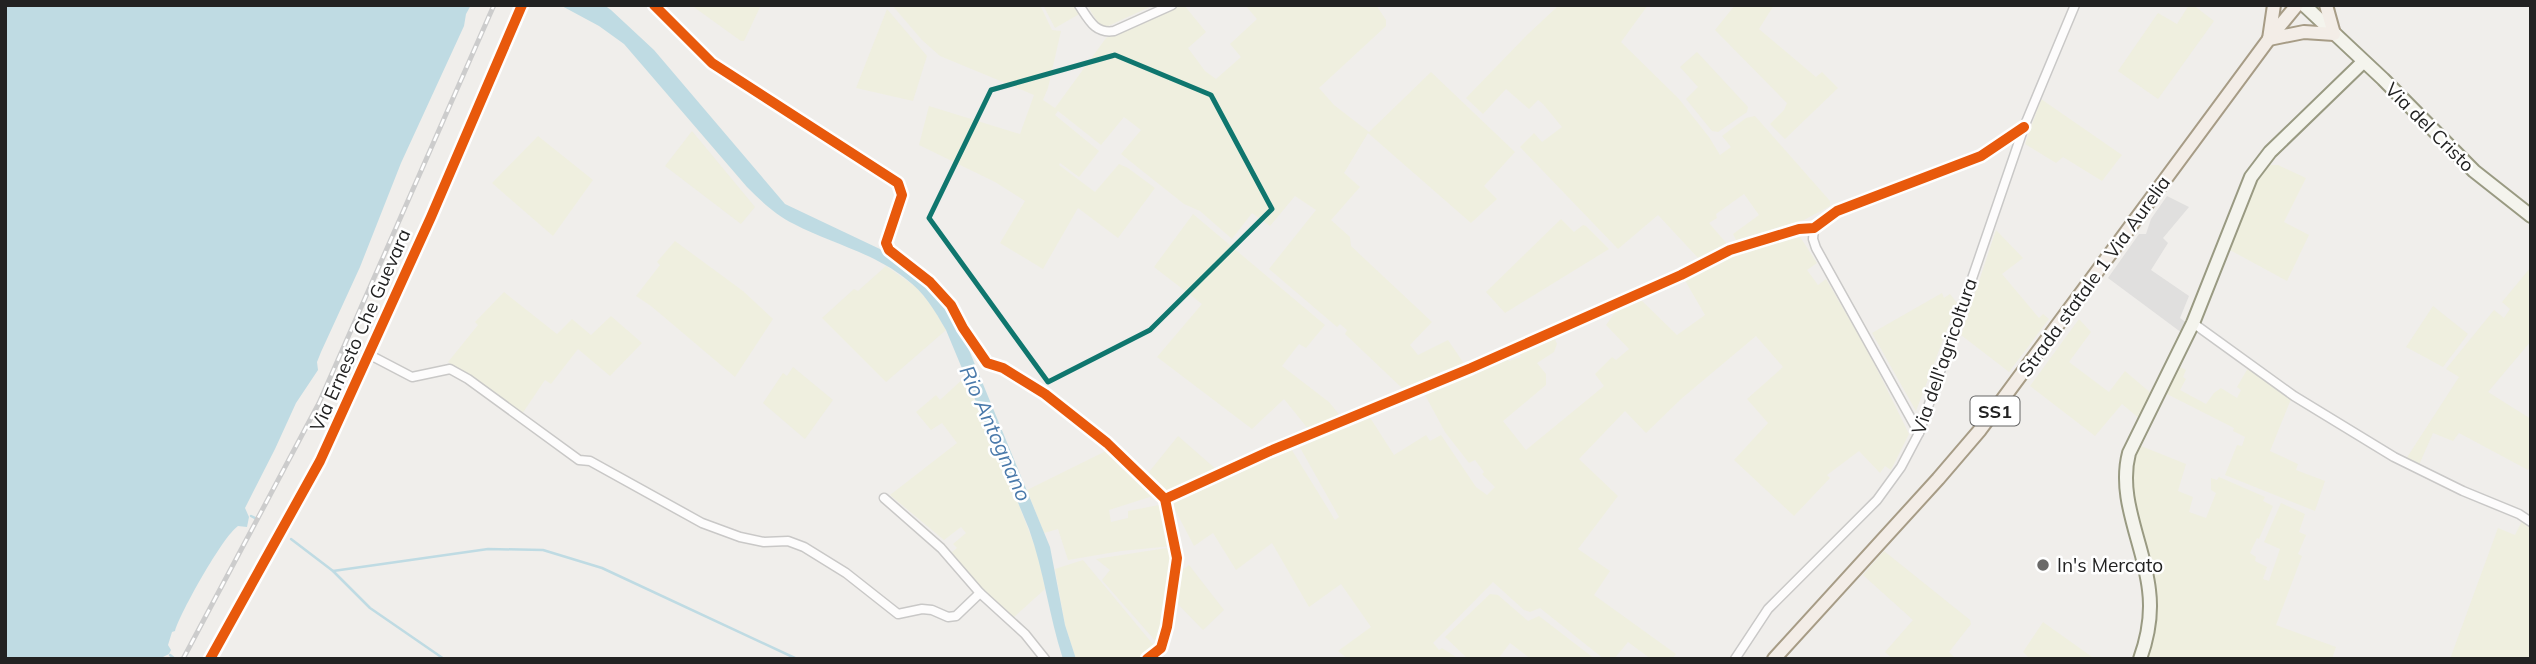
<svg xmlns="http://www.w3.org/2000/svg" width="2536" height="664" font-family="Mulish,sans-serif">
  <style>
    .farmland { fill: #efefdf }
    .parking { fill: #e0dfde }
    .water { fill: #bfdbe3 }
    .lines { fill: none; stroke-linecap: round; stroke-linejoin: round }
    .stream { stroke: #bfdbe3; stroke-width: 2.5 }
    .street-casing { stroke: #c9c8c7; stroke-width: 11 }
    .secondary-casing { stroke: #999a82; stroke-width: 16 }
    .primary-casing { stroke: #a79c86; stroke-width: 16 }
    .street { stroke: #fdfcfc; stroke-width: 8 }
    .secondary { stroke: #f4f4ed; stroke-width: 12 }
    .primary { stroke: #f3ede7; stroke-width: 12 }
    .rail-casing { stroke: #ccc; stroke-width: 5 }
    .rail { stroke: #fff; stroke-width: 2.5; stroke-dasharray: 8; stroke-linecap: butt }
    .cycleway-casing { stroke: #fff; stroke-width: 15 }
    .cycleway { stroke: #e8590c; stroke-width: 10 }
    .marked { fill: none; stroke: #0f766e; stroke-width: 5; stroke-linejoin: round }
    .poi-dot { fill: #6a6968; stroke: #fff; stroke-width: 2.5 }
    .labels { text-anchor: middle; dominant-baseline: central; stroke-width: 5; stroke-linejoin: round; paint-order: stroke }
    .shield { fill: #fff; stroke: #646464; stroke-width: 2 }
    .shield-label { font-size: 18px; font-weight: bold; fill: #222 }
    .street-label { font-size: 19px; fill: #222; stroke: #fff }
    .poi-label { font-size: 19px; fill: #222; stroke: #fff; text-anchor: start }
    .water-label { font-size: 21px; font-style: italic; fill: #4a7aab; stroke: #fff }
  </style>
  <rect width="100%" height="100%" fill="#f0eeeb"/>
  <!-- farmland -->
  <g class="farmland">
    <path d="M691,5H761L744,41H741Z"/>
    <path d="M892,5H1040L1052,30L1061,31L1048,88L1043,100L1055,108L1106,38L1176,5H1184L1206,32L1188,48L1205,71L1216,79L1241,57L1230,44L1257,19L1245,5H1376L1386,20V26L1319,88L1334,105L1369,132L1431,72L1515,152L1484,186L1497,199L1471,223L1368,133L1344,173L1360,187L1331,220L1350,237L1351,246L1432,322L1410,345L1418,355L1448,340L1465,365L1409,391L1403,389L1345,334L1347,330L1340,324L1337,327L1269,269L1316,210L1295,196L1270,226L1252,213L1232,239L1200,211L1184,204L1121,154L1141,130L1124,117L1101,145L1058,111L1055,115L1099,151L1079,177L1060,163L1059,165L1095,192L1119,164L1128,168L1155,188L1118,238L1078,208L1043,269L1000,243L1025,201L995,182L919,145L929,106L1020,134L1034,95L940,56L922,40Z"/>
    <path d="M1043,5H1076L1081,13L1055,28Z"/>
    <path d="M1087,5H1154L1106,27L1098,23Z"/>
    <path d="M1556,5H1648L1621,42L1679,99L1709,137L1720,155L1731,147L1722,136L1746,118L1755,116L1830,201V206L1804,220L1736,240L1733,234L1759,215L1744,194L1716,214L1717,218L1709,223L1727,244L1699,259L1658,215L1618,249L1520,147L1534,133L1542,142L1562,127L1543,104L1538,100L1529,109L1506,89L1483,114L1466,98L1527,35L1557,7Z"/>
    <path d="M1735,5H1774L1759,29L1816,77L1822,72L1838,88L1785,139L1770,124L1784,110L1787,103L1715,30Z"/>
    <path d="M2189,5H2193L2214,21L2158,99L2118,71L2158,13L2177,24Z"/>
    <path d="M887,9L927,56L913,101L856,88Z"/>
    <path d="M1697,52L1748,107L1747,112L1718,132L1712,131L1686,99L1698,87L1680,67Z"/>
    <path d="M2041,99L2122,155L2102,181L2063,157L2056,163L2025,144Z"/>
    <path d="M692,131L755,207L741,224L665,166Z"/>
    <path d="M538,136L593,180L553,236L492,183Z"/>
    <path d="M2266,165H2278L2306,178L2284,222L2309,235L2287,281L2228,249L2253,185H2255L2257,178Z"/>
    <path d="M1193,214L1325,325L1306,348L1299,344L1282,366L1329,402L1342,418L1309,430L1284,399L1252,429L1157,357L1202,304L1154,267Z"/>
    <path d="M1561,219L1574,232L1583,225L1586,226L1609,249L1505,313L1486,292Z"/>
    <path d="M1996,230L2023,258L2002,274L2039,318L2043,314L2049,319L2009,372L1961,335Z"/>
    <path d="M1797,232L1817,263L1807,270L1818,285L1826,279L1869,353L1909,434L1891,470L1885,466L1880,473L1859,451L1827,475L1830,478L1794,516L1734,460L1768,423L1747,399L1783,367L1756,336L1681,399L1646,433L1625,411L1579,459L1618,496L1578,549L1610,571L1594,595L1676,654L1672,659H1651L1628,642L1614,659H1604L1540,608L1530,612L1524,610L1493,582L1433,643L1439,650L1442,648L1459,659H1348L1338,651L1371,627L1341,584L1309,607L1272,543L1236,570L1213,533L1194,546L1172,504L1177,497L1192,490L1290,447L1335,520L1339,517L1298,444L1302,439L1369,416L1394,455L1426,435L1430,441L1441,435L1476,487L1487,495L1495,487L1482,474L1484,472L1475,460L1469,463L1445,432L1424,393L1506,356L1509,361L1521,357L1519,350L1550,335L1554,337L1557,344L1554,352L1537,363L1546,374V385L1503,421L1526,450L1604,386L1595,374L1612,357L1616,360L1629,349L1606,325L1618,308L1638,297L1677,335L1705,315L1683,277L1731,253Z"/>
    <path d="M675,241L743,291L773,319L735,377L651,306L636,296L660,265L657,262Z"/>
    <path d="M886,266L916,287L931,304L946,330L886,382L822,318L854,289L858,291Z"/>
    <path d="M2531,267V341L2488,392L2531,419V464L2528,470L2459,433L2453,441L2433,433L2419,465L2406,459L2459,377L2446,369L2494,310L2504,318L2510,309L2502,302Z"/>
    <path d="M504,292L557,334L572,319L591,335L611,316L642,343L610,376L578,349L551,384L545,380L522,414L448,362L478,325L475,322Z"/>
    <path d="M1942,293L1944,298L1950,294L1957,303L1916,411L1872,333Z"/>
    <path d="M2433,306L2468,334L2443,367L2406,347Z"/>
    <path d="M2079,319L2091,332L2069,362L2109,392L2125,371L2152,394L2140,419L2122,404L2095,436L2030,386Z"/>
    <path d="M2178,366L2186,370L2183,377L2186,379L2180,390L2206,404L2214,393L2221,388L2237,398L2241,390L2237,387L2248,368L2291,399L2270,451L2298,464L2296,470L2325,481L2315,511L2225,475L2237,445L2242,446L2245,437L2233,431L2234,428L2165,393Z"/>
    <path d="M793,367L833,400L805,439L763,403L783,373L787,376Z"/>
    <path d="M965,377L1010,482L1039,557L1045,589L1013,618L971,577L951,553L957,548L953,544L966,533L961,527L944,540L890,495L957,443L942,423L931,430L916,412L936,395L940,400Z"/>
    <path d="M1178,436L1218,471L1176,490L1164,492L1158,489L1145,477Z"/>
    <path d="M2141,446L2186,464L2178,491L2193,497L2189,512L2206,518L2216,493L2211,490V478L2217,480L2219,477L2265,497L2263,501L2273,506L2259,539L2257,538L2250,553L2256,557L2255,561L2267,567L2263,579L2269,581L2280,549L2264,542L2281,503L2305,514L2299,532L2306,535L2298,554L2302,556L2276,625L2336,647L2332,659H2147L2155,628L2156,607L2131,492L2132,467L2137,448Z"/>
    <path d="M1110,449L1156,495L1109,510L1111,522L1128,518V511L1164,504L1172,546L1121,551L1068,560L1058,529L1044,533L1027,490Z"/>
    <path d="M2522,521L2531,529V659H2450L2498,528L2515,535Z"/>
    <path d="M1173,547L1174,556L1163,628L1159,645L1102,580L1110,570L1096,559Z"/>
    <path d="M1884,551L1970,620L1971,624L1949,652L1956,659H1893L1885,652L1913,620L1863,575Z"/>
    <path d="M1083,560L1156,648L1142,659H1076L1065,625L1055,569Z"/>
    <path d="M1189,565L1224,610L1203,630L1173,599L1179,567L1184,569Z"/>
    <path d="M1490,594L1498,595L1528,621L1539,616L1595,659H1531L1510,643L1498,659H1468L1445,637Z"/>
    <path d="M2043,622L2095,659H2030L2023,652Z"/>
  </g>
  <!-- parking -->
  <path class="parking" d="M2167,196L2189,207L2163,238L2168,243L2151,270L2189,296L2180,318L2187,323L2182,333L2108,278L2139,234H2146L2151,219Z"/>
  <!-- water -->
  <g class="water">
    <path d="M5,5H471L466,14L464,26L401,163L360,267L321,352L317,362L318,370L296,403L275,449L245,508L249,517L247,527L238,526C223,536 180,613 175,631L172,632L168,645L171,650L169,654L159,659H5Z"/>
    <path d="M560,5H604L611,10L654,50L785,204L882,250L928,282L942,299L953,315L969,350L1050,547L1065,625L1076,659H1063C1049,616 1044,571 1029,529L946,330C935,311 924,292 906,279C874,253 830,243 794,224C775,215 761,201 747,187L624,44L599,26Z"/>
  </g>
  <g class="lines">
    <!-- stream -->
    <g class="stream">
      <path d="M251,516L257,519"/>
      <path d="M291,539L333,571L370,608L444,659"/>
      <path d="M333,571L488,549L543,550L602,568L797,659"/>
      <path d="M170,655L175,659"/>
    </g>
    <defs>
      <g id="street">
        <path d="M654,5L712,63L898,183L902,195L886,243L889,250L930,282L951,305L963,328L987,363L1003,368L1045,394L1107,443L1165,499L1177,558L1167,627L1161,648L1147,659"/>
        <path d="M1079,5C1089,20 1095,34 1114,31L1172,5"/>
        <path d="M1814,228L1813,239L1816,248L1919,433"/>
        <path d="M2193,323L2294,396L2394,457L2463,491L2519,514L2531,522"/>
        <path d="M368,354L412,377L450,369L468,379L579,460L590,461L702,523L740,537L764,542L788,541L804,547L846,573L898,614L922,609L932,610L948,617L956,616L980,593"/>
        <path d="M884,498L941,548L980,593L1025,634L1045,659"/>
        <path d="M1165,499L1270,451L1471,368L1681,275L1730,250L1799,229L1814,228L1837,211L1981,156L2024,127"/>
        <path d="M210,659L320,461L431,217L522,5"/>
        <path d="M1735,659L1768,609L1877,500L1901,467L1919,433L2024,127L2075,5"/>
      </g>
      <g id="secondary">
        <path d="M2304,5L2383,79L2474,171L2531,216"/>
        <path d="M2140,659C2148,637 2152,613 2149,590C2144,544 2117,499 2129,453L2193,323L2251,177L2270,152L2363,62"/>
      </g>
      <g id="primary">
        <path d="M2269,39L2304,32L2334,34L2326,5"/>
        <path d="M2269,39L2274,5"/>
        <path d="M1774,659L1938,479L1980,430L2269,39L2297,5"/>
      </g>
    </defs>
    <!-- street casing -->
    <use href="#street" class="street-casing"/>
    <!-- secondary casing -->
    <use href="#secondary" class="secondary-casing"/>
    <!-- primary casing -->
    <use href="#primary" class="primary-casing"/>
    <!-- street -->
    <use href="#street" class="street"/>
    <!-- secondary -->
    <use href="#secondary" class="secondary"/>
    <!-- primary -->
    <use href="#primary" class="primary"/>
    <defs>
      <path id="rail" d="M183,659L319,403L494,5"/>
    </defs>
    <!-- rail casing -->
    <use href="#rail" class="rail-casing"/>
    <!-- rail -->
    <use href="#rail" class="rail"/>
    <defs>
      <g id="cycleway">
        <path d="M654,5L712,63L898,183L902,195L886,243L889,250L930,282L951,305L963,328L987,363L1003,368L1045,394L1107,443L1165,499L1177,558L1167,627L1161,648L1147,659"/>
        <path d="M1165,499L1270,451L1471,368L1681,275L1730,250L1799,229L1814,228L1837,211L1981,156L2024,127"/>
        <path d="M210,659L320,461L431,217L522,5"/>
      </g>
    </defs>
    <!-- cycleway casing -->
    <use href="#cycleway" class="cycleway-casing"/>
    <!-- cycleway -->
    <use href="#cycleway" class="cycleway"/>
  </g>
  <!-- marked area -->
  <path class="marked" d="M1115,55L1211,95L1272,209L1150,330L1048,382L929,218L991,90Z"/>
  <!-- markers -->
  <circle class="poi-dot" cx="2043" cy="565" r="7"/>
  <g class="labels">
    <!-- shield labels -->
    <rect class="shield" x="1970.5" y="396.5" width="49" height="29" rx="5"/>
    <g class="shield-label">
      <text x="1995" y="411">SS1</text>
    </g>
    <!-- street labels -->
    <g class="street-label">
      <text transform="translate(2430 127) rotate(45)">Via del Cristo</text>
      <text transform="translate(2094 276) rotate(-54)">Strada statale 1 Via Aurelia</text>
      <text transform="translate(360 330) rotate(-66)">Via Ernesto Che Guevara</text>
      <text transform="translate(1944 356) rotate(-71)">Via dell'agricoltura</text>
    </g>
    <!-- poi labels -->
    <g class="poi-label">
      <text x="2057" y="565">In's Mercato</text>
    </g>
    <!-- water labels -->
    <g class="water-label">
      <text transform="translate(996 433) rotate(66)">Rio Antognano</text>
    </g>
  </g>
  <!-- border -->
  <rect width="2536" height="664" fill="none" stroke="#222222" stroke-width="14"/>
</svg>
